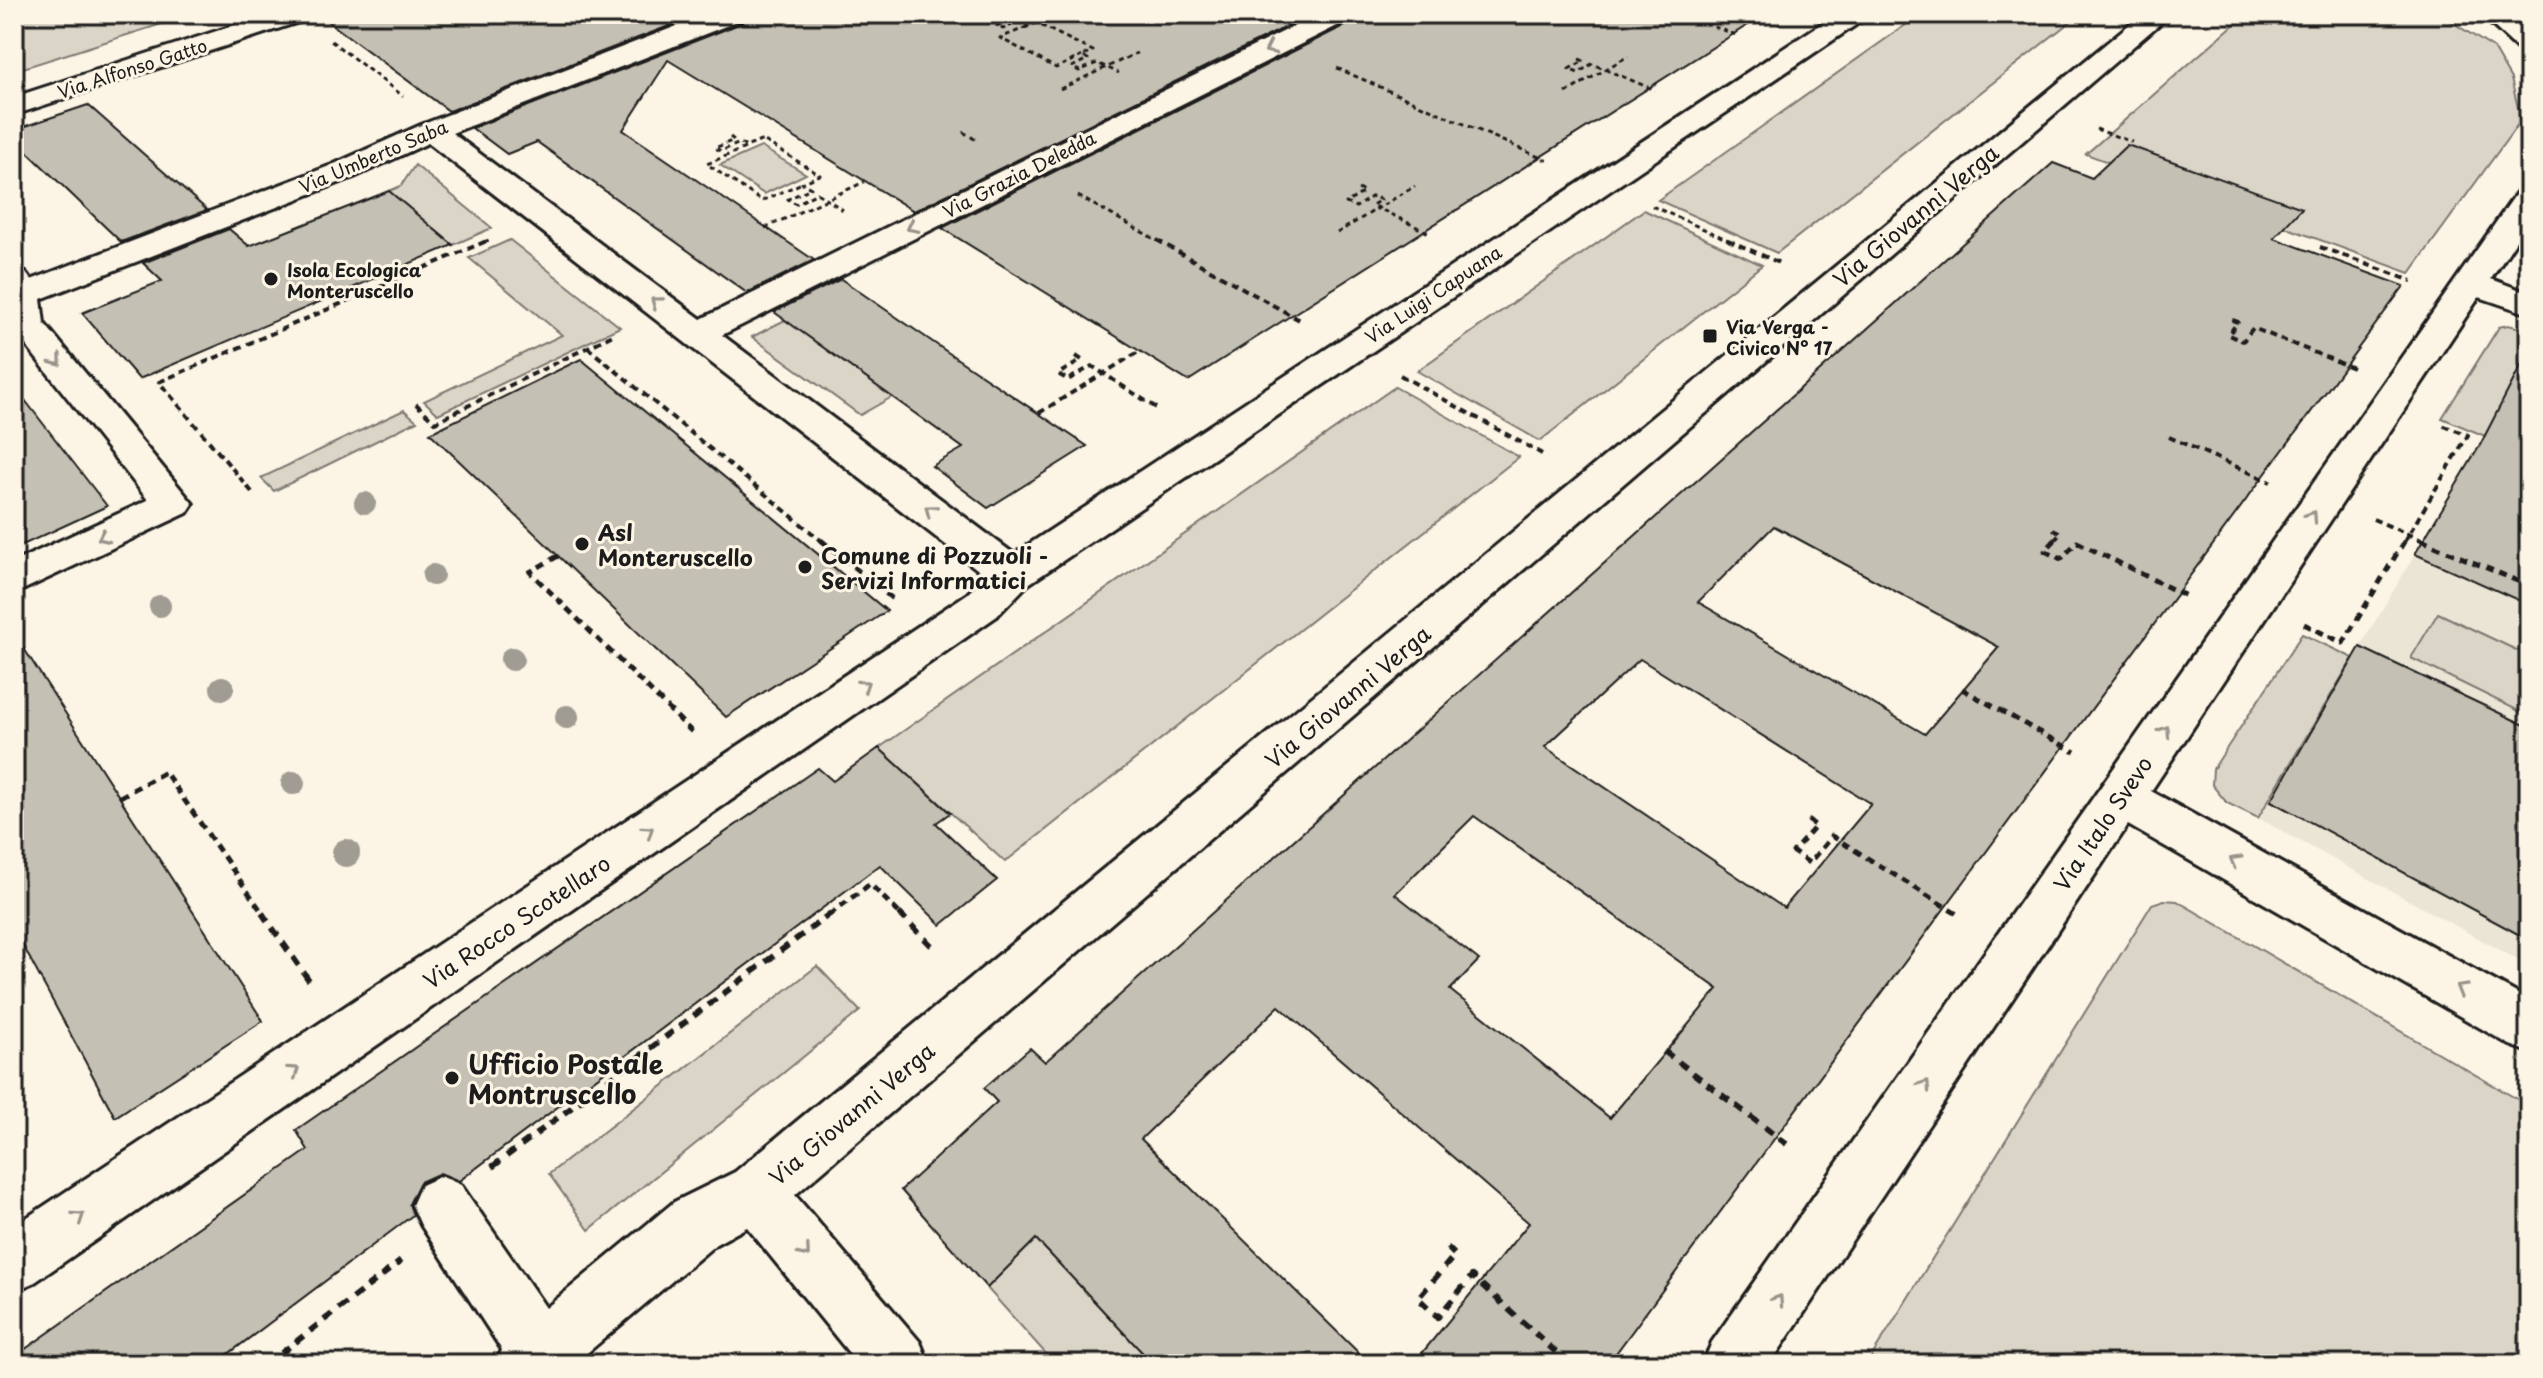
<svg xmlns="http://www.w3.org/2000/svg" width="2543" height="1378" font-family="'Playpen Sans',sans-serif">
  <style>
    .built { fill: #ebe5d6 }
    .green { fill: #dbd5c8; stroke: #7c7872; stroke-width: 2 }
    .building { fill: #c4c0b3; stroke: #1c1c1c; stroke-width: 2; fill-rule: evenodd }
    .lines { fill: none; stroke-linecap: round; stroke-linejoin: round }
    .minor-casing { stroke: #1c1c1c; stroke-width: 6 }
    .path-far3 { stroke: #1c1c1c; stroke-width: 3; stroke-dasharray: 5 4; stroke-linecap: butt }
    .path-far2 { stroke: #1c1c1c; stroke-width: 4; stroke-dasharray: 7 5; stroke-linecap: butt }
    .path-far1 { stroke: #1c1c1c; stroke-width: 5; stroke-dasharray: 8 6; stroke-linecap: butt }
    .path { stroke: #1c1c1c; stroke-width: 6; stroke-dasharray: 10 8; stroke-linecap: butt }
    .minor { fill: #fcf5e5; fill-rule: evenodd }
    .tree { fill: #a09c93 }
    .oneway { stroke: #97938b }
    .poi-dot { fill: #1c1c1c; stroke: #fcf5e5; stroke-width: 3 }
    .labels { text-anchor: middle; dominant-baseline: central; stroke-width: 6; stroke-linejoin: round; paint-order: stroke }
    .far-street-label { font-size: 18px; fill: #1c1c1c; stroke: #fcf5e5 }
    .far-poi-label { font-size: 18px; font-weight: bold; fill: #1c1c1c; stroke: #fcf5e5; text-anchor: start }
    .street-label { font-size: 22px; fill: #1c1c1c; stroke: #fcf5e5 }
    .poi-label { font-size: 22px; font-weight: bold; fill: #1c1c1c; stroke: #fcf5e5; text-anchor: start }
    .near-poi-label { font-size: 26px; font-weight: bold; fill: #1c1c1c; stroke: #fcf5e5; text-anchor: start }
  </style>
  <rect width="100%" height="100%" fill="#fcf5e5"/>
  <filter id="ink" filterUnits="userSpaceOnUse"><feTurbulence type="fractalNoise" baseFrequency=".0125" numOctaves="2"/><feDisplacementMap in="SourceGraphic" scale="16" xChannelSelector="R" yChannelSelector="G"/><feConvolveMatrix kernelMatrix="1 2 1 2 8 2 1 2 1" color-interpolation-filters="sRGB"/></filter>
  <g filter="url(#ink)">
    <!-- built -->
    <path class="built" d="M2529,363V966L2258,818Z"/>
    <!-- green -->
    <g class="green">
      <path d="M14,14H193L14,71Z"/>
      <path d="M1921,14H2080L1777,253L1658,200Z"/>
      <path d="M2246,14H2439L2493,48L2511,79L2521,120L2410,273L2086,154Z"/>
      <path d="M761,147L806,174L764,194L720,165Z"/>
      <path d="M415,165L492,228L453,245L389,191L401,186Z"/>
      <path d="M1644,210L1762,265L1540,441L1417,371Z"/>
      <path d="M510,240L620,327L438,414L424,401L562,335L469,258Z"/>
      <path d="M785,320L892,397L860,415L752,337Z"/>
      <path d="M2508,325L2529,330V363L2485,436L2442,418L2499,327Z"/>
      <path d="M1395,387L1519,457L1005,862L879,748Z"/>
      <path d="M404,410L417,421L274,491L261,478Z"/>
      <path d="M2438,613L2529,656V716L2411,658Z"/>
      <path d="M2302,634L2353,658L2258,818L2227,803L2212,785L2213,769Z"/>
      <path d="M2164,900L2177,901L2529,1106V1364H1867L2152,904Z"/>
      <path d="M817,966L860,1011L589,1230L549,1174Z"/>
      <path d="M1036,1239L1153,1364H1055L987,1288Z"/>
    </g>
    <!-- building -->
    <g class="building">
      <path d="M318,14H700L449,111Z"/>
      <path d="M748,14H1312L914,211L668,60L623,130L814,260L747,293L537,142L507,154L472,128L742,23Z"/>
      <path d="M1356,14H1765L1188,381L942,228L1350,23Z"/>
      <path d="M88,105L207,210L121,242L14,139V130Z"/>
      <path d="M2127,145L2302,208L2274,238L2404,286L1608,1364H1413L1529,1223L1279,1006L1141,1139L1370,1364H1153L1036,1239L987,1288L901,1190L997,1102L984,1088L1030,1048L1045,1062L2053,163L2092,178ZM1774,526L1999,647L1925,734L1698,602ZM1640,659L1871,804L1784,908L1545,747ZM1474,816L1718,989L1610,1118L1450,990L1479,960L1395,894Z"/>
      <path d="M389,191L453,245L139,379L82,313L162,281L143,263L229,229L249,246Z"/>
      <path d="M841,279L959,360L1087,446L988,508L932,466L963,448L774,312Z"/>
      <path d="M2529,350V605L2415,554L2479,447Z"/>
      <path d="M581,359L887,611L726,717L430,433Z"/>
      <path d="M14,386L107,506L14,549Z"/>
      <path d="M14,633L263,1021L115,1117L14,929Z"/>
      <path d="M2360,647L2529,727V940L2271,801Z"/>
      <path d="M879,748L950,813L936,823L997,880L941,925L880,865L459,1181L440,1173L420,1182L409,1204L413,1215L215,1364H14V1357L308,1150L296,1130L818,768L833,781Z"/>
    </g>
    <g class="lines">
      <defs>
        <g id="minor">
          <path d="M269,14H309L305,20L14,115V97Z"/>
          <path d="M708,14H745L741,20L452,133L701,319L1319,14H1353L1349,20L722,335L1014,554L1836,14H1867L1863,20L1027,585L997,616L35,1282L14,1291V1226L967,594L986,576L428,143L354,177L41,299L44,323L193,504L187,513L14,594V562L148,500L14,330V270L26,273L31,280L332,165L421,125Z"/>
          <path d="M2142,14H2171L795,1195L920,1342L929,1364H858L747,1227L716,1244L574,1364H496L502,1350L421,1225L412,1205L421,1185L441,1176L461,1185L546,1308L674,1202L735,1172Z"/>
          <path d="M2480,14H2509L2529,30V52L2519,50Z"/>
          <path d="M2529,189V221L2491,279L2529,293V314L2479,297L2151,791L2529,1000V1052L2510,1045L2128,825L1770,1364H1703L1712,1342L2518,191Z"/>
        </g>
      </defs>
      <!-- minor casing -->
      <use href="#minor" class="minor-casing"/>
      <!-- path-far3 -->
      <g class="path-far3">
        <path d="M1216,14L1226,18"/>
        <path d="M1680,14L1739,36"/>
        <path d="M1009,19L997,26L1003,29L1019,22L1027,27L1036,23L1093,51L1082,56L1088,59L1072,67L1079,71L1097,63L1119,73"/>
        <path d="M1027,27L1000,38L1056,68L1082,56"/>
        <path d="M331,41L403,96"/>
        <path d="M1579,59L1584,61L1569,69L1578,73L1592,64L1655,90"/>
        <path d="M1337,68L1548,161"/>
        <path d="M1060,89L1137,53"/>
        <path d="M1566,93L1628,56"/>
        <path d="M2096,129L2132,142"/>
        <path d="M963,132L978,141"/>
        <path d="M730,137L734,140L715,148L721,151L740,143L746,147L763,140L820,175L802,183L811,188L788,199L796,204L817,193L843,210"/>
        <path d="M745,148L707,164L762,201L802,183"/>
        <path d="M1358,189L1364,192L1346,203L1356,207L1373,196L1381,200L1372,205L1431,234"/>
        <path d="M1078,196L1160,242"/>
        <path d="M1652,206L1733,242"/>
        <path d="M765,228L864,182"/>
        <path d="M1337,233L1415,186"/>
        <path d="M484,242L491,239"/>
      </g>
      <!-- path-far2 -->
      <g class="path-far2">
        <path d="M1157,240L1303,322"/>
        <path d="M1728,240L1782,264"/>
        <path d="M2320,247L2412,281"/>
        <path d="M2232,320L2238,322L2228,335L2243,341L2253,328L2353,368"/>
        <path d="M587,347L823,542"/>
        <path d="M1076,356L1082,360L1058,374L1068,380L1092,366L1158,409"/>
        <path d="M1400,375L1542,454"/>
        <path d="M416,404L435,422L615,334"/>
        <path d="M1039,413L1140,351"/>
        <path d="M2169,437L2271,482"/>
        <path d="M252,492L159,382L489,240"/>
        <path d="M2373,519L2426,542"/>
        <path d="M2053,529L2061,533L2053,542"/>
        <path d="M2404,542L2468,435L2439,424"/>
      </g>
      <!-- path-far1 -->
      <g class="path-far1">
        <path d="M821,540L895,601"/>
        <path d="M2055,540L2045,551L2061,559L2077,542L2188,597"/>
        <path d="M2421,540L2529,586"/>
        <path d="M558,556L530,572L694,734"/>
        <path d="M2304,624L2343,643L2405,540"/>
        <path d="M1962,689L2075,752"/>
        <path d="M120,797L165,772L264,915"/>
        <path d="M1808,820L1816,826L1793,852L1809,863L1832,836L1957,914"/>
        <path d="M829,915L870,884L901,915"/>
      </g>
      <!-- path -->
      <g class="path">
        <path d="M262,913L313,986"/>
        <path d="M899,913L935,949"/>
        <path d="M1664,1051L1789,1146"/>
        <path d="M492,1167L831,913"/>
        <path d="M1447,1247L1455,1255L1418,1298L1438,1317L1472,1276L1569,1364"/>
        <path d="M267,1364L401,1261"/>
      </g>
      <!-- minor -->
      <use href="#minor" class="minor"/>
    </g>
    <!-- trees -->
    <g class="tree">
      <circle cx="365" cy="503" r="11"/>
      <circle cx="433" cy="575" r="11"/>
      <circle cx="160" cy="606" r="11"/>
      <circle cx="512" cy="659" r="12"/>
      <circle cx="222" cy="688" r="12"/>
      <circle cx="567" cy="717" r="12"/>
      <circle cx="293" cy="783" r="12"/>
      <circle cx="346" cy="853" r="14"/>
    </g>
    <!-- one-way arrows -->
    <defs><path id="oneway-chevron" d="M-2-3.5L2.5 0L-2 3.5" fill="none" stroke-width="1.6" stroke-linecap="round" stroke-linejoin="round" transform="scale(2)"/></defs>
    <g class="oneway">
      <use href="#oneway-chevron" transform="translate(1270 49) rotate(154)"/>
      <use href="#oneway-chevron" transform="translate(912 227) rotate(153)"/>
      <use href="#oneway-chevron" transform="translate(656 302) rotate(-143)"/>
      <use href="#oneway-chevron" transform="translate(57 361) rotate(51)"/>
      <use href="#oneway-chevron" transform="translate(930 510) rotate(-143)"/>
      <use href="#oneway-chevron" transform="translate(2312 516) rotate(-56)"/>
      <use href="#oneway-chevron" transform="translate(103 537) rotate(155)"/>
      <use href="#oneway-chevron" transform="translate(864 685) rotate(-34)"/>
      <use href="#oneway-chevron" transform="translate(2165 731) rotate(-56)"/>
      <use href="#oneway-chevron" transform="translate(648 831) rotate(-34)"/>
      <use href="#oneway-chevron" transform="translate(2235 861) rotate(-150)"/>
      <use href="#oneway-chevron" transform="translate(2461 989) rotate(-150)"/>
      <use href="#oneway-chevron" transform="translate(294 1071) rotate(-34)"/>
      <use href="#oneway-chevron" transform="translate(1925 1085) rotate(-56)"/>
      <use href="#oneway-chevron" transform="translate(79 1217) rotate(-34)"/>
      <use href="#oneway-chevron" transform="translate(805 1252) rotate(50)"/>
      <use href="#oneway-chevron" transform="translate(1778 1300) rotate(-56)"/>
    </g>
  </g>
  <!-- markers -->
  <g class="poi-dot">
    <circle cx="271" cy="279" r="8"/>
    <rect x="1702" y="328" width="16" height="16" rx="4"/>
    <circle cx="582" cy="544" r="8"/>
    <circle cx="805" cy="567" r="8"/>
    <circle cx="452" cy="1078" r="8"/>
  </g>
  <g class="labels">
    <!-- far-street labels -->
    <g class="far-street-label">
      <text transform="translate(132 68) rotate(-18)">Via Alfonso Gatto</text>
      <text transform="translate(373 156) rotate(-23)">Via Umberto Saba</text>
      <text transform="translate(1019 174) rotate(-27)">Via Grazia Deledda</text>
      <text transform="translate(1433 294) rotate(-34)">Via Luigi Capuana</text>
    </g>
    <!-- far-poi labels -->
    <g class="far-poi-label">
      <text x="287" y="269">Isola Ecologica<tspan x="287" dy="21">Monteruscello</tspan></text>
      <text x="1726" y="326">Via Verga -<tspan x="1726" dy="21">Civico N° 17</tspan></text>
    </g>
    <!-- street labels -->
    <g class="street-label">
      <text transform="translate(1915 215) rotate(-40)">Via Giovanni Verga</text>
      <text transform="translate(1347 696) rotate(-40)">Via Giovanni Verga</text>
      <text transform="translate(2102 823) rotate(-56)">Via Italo Svevo</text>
      <text transform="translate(516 921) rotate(-34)">Via Rocco Scotellaro</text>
      <text transform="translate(851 1113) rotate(-40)">Via Giovanni Verga</text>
    </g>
    <!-- poi labels -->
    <g class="poi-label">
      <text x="598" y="531">Asl<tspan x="598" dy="25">Monteruscello</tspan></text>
      <text x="821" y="554">Comune di Pozzuoli -<tspan x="821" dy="25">Servizi Informatici</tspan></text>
    </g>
    <!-- near-poi labels -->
    <g class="near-poi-label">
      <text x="468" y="1063">Ufficio Postale<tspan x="468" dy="30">Montruscello</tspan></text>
    </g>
  </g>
  <!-- margin -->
  <rect width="2543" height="1378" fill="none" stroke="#fcf5e5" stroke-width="48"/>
  <rect x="24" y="24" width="2495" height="1330" fill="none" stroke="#1c1c1c" stroke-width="3" filter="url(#ink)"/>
</svg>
